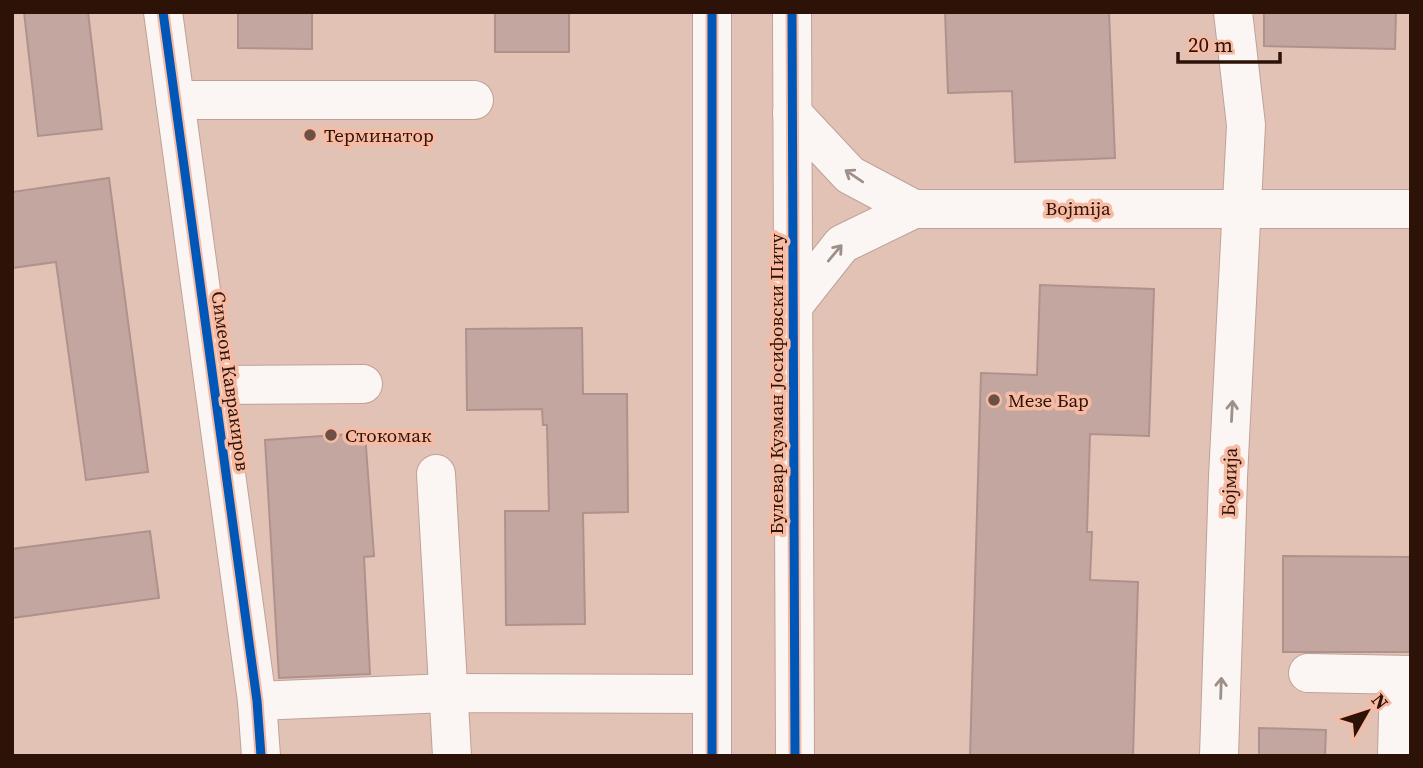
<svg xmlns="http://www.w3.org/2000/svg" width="1423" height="768" font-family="'Source Serif 4',serif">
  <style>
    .building { fill: #c4a6a0; stroke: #af928c; stroke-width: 2 }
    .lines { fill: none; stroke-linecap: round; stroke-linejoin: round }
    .minor-casing { stroke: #bea297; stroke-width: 40 }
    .minor { stroke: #fbf6f4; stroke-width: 38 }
    .cycleway-casing { stroke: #f7baa2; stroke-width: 13 }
    .cycleway { stroke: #0057b8; stroke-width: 9 }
    .oneway { stroke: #9e8f89 }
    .poi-dot { fill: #6d5044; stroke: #f7baa2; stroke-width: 2.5 }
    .labels { text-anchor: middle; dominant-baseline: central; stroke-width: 7; stroke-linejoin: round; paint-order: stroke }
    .poi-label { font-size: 19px; fill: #2d1207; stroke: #f7baa2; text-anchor: start }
    .street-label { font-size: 19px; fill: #2d1207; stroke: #f7baa2 }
  </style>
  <rect width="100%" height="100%" fill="#e3c2b6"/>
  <!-- building -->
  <g class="building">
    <path d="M24,12H88L102,129L38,136Z"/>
    <path d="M238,12H312V49L238,48Z"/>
    <rect x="495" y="12" width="74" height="40"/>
    <path d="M945,12H1109L1115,158L1015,162L1012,91L948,93Z"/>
    <path d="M1264,12H1396L1395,49L1264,46Z"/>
    <path d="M109,178L148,472L86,480L56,262L12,268V192Z"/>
    <path d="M1040,285L1154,289L1149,436L1090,434L1087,532H1092L1090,580L1138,582L1133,756H970L981,373L1037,375Z"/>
    <path d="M582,328L583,394H627L628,512L583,513L585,624L506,625L505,511H549L547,425H543L542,409L467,410L466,329Z"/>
    <path d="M365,433L374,556L364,557L370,674L279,678L265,440Z"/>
    <path d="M150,531L159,598L12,618V549Z"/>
    <path d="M1283,556L1411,557V652H1283Z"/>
    <path d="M1259,728L1326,730L1325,756H1259Z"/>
  </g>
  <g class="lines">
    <defs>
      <g id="minor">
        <path d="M163,12L257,701L261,756"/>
        <path d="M792,12L795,756"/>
        <path d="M175,100H474"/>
        <path d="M792,113L850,175L914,209"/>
        <path d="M793,306L842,244L914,209H1411"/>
        <path d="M214,385L363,384"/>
        <path d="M436,474L452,756"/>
        <path d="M1308,673L1411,675"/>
        <path d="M257,701L447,693L711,694"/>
        <path d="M712,756V12"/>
        <path d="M1219,756L1228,477L1246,125L1233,12"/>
        <path d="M1397,756L1399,675"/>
      </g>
    </defs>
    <!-- minor casing -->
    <use href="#minor" class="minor-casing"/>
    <!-- minor -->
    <use href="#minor" class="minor"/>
    <defs>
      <g id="cycleway">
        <path d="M163,12L257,701L261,756"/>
        <path d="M792,12L795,756"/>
        <path d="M712,756V12"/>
      </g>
    </defs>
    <!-- cycleway casing -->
    <use href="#cycleway" class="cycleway-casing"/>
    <!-- cycleway -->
    <use href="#cycleway" class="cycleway"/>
  </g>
  <!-- one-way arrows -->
  <defs><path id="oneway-shaft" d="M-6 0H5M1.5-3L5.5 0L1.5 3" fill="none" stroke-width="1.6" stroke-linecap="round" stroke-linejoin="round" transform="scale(1.75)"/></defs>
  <g class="oneway">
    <use href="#oneway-shaft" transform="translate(854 176) rotate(-146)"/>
    <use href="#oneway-shaft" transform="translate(835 253) rotate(-50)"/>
    <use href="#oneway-shaft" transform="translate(1232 411) rotate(-87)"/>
    <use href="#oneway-shaft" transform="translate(1221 688) rotate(-88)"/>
  </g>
  <!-- markers -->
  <g class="poi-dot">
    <circle cx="310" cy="135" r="7"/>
    <circle cx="994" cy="400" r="7"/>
    <circle cx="331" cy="435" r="7"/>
  </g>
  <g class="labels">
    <!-- poi labels -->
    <g class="poi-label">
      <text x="324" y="135">Терминатор</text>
      <text x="1008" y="400">Мезе Бар</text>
      <text x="345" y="435">Стокомак</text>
    </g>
    <!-- street labels -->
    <g class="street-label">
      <text x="1078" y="208">Bojmija</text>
      <text transform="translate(231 381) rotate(82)">Симеон Кавракиров</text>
      <text transform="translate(776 384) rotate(-90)">Булевар Кузман Јосифовски Питу</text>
      <text transform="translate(1229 482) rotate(-88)">Бојмија</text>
    </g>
  </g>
  <!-- border -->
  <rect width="1423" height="768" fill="none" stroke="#2d1207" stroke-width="28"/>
  <!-- north arrow -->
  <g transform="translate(1367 712) rotate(51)" stroke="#f7baa2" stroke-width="5" paint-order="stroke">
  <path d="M0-5L12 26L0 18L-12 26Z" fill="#2d1207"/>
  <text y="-10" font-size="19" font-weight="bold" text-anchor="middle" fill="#2d1207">N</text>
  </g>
  <!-- scale -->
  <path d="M1178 52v10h102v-10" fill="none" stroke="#2d1207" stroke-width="3.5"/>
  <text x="1188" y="52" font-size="21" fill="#2d1207" stroke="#f7baa2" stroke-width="5" paint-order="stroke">20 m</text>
</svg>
